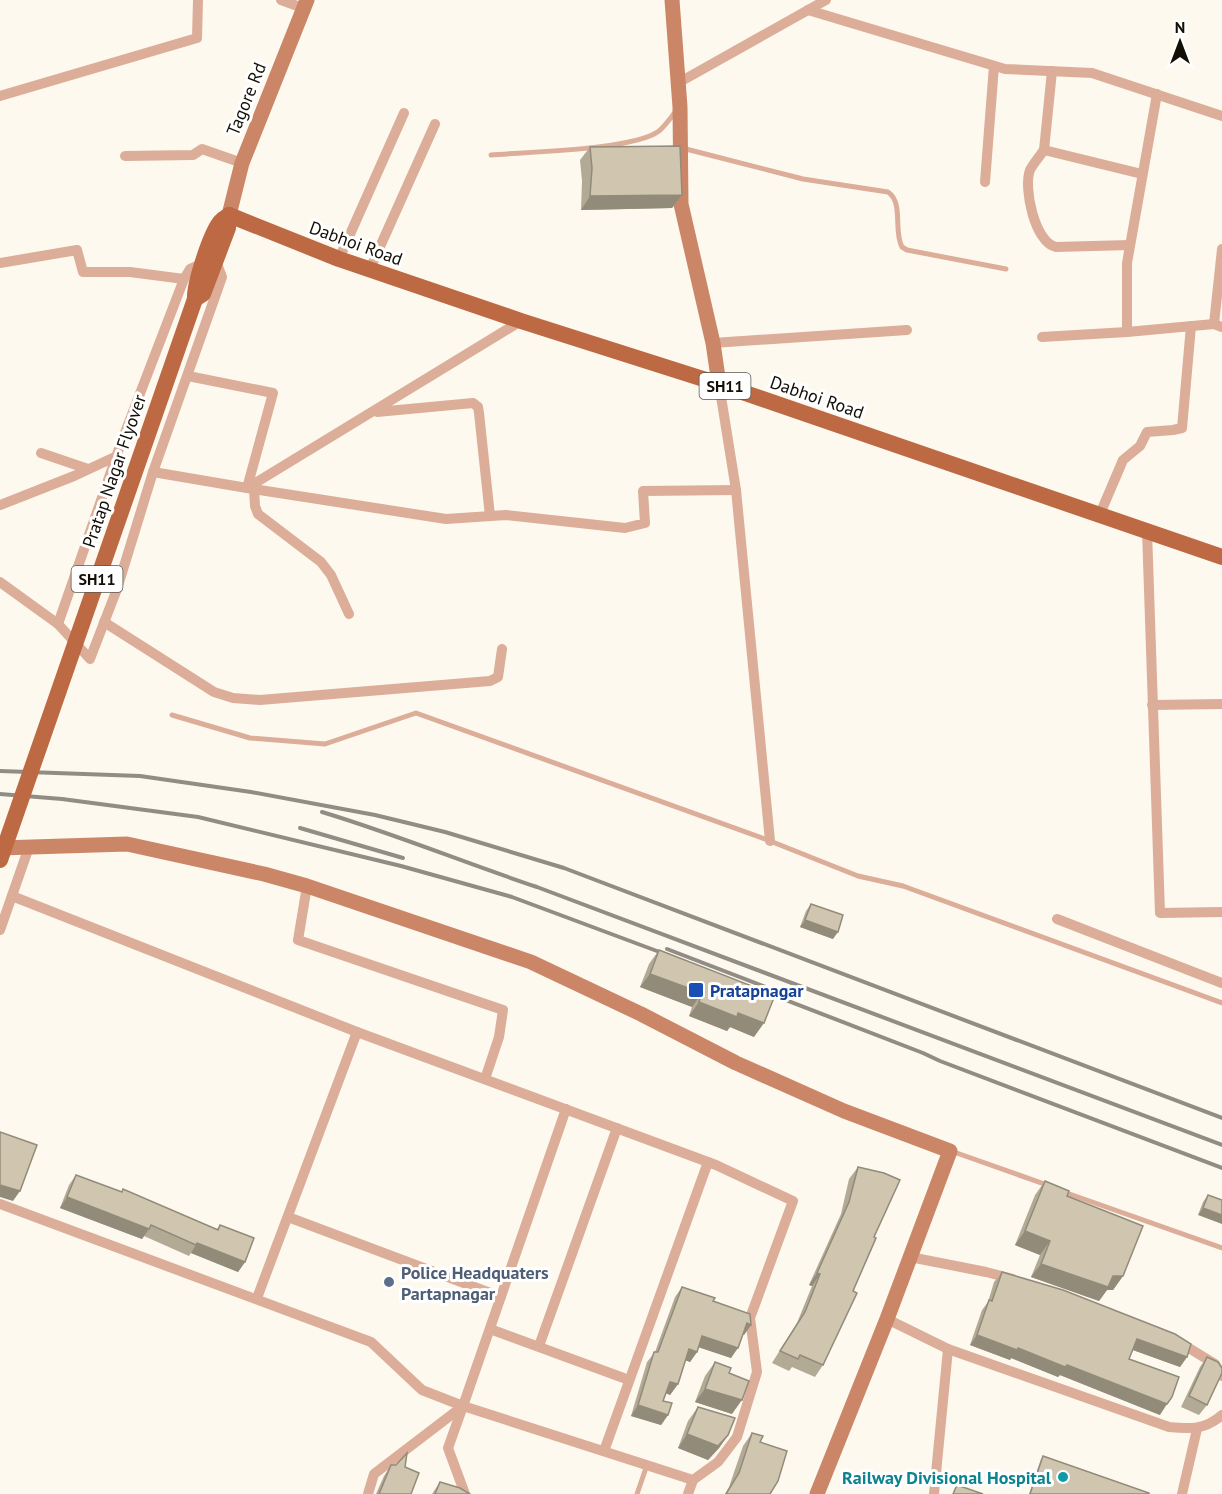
<svg xmlns="http://www.w3.org/2000/svg" width="1222" height="1494" font-family="'PT Sans',sans-serif">
  <style>
    .lines { fill: none; stroke-linecap: round; stroke-linejoin: round }
    .lane { stroke: #dcad98; stroke-width: 5 }
    .street { stroke: #dcad98; stroke-width: 10 }
    .secondary { stroke: #cb8668; stroke-width: 15 }
    .primary { stroke: #bd6943; stroke-width: 16 }
    .rail { stroke: #918d84; stroke-width: 4 }
    .primary-bridge { stroke: #bd6943; stroke-width: 16 }
    .wall { fill: #b3aa96 }
    .shaded-wall { fill: #928b7a }
    .building { fill: #d0c6af; stroke: #928b7a; stroke-width: 1.5 }
    .transit-dot { fill: #1a4fb4; stroke: #fff; stroke-width: 2 }
    .service-dot { fill: #5c6f8a; stroke: #fff; stroke-width: 2 }
    .culture-dot { fill: #0f9aa8; stroke: #fff; stroke-width: 2 }
    .labels { text-anchor: middle; dominant-baseline: central; stroke-width: 6; stroke-linejoin: round; paint-order: stroke }
    .shield { fill: #fff; stroke: #5a5751; stroke-width: 1.5 }
    .shield-label { font-size: 16px; font-weight: bold; fill: #130f07 }
    .street-label { font-size: 18px; fill: #130f07; stroke: #fff }
    .transit-label { font-size: 18px; font-weight: bold; fill: #164399; stroke: #fff; text-anchor: start }
    .service-label { font-size: 18px; font-weight: bold; fill: #4e5e75; stroke: #fff; text-anchor: start }
    .culture-label { font-size: 18px; font-weight: bold; fill: #0d838f; stroke: #fff; text-anchor: end }
  </style>
  <rect width="100%" height="100%" fill="#fdf9ef"/>
  <g class="lines">
    <!-- lane -->
    <g class="lane">
      <path d="M682,148L803,179L888,192C904,203 893,231 902,247L907,250L1006,269"/>
      <path d="M491,155C526,152 634,150 659,131C665,126 671,117 677,110"/>
      <path d="M172,715L250,738L325,744L416,713L765,839L858,876L903,886L1222,1003"/>
      <path d="M951,1151L1050,1186"/>
      <path d="M1061,1191L1222,1248"/>
      <path d="M637,1494L647,1465"/>
    </g>
    <!-- street -->
    <g class="street">
      <path d="M281,0L303,8"/>
      <path d="M808,10L1005,69L1092,73L1222,116"/>
      <path d="M678,83L826,0"/>
      <path d="M1157,94L1127,263V332L1214,324"/>
      <path d="M0,96L197,38L198,0"/>
      <path d="M1044,150L1052,71"/>
      <path d="M125,156L193,155L202,149L242,163"/>
      <path d="M985,182L994,66"/>
      <path d="M1130,245L1056,247C1035,243 1023,188 1030,170C1033,164 1039,157 1044,150L1142,174"/>
      <path d="M1222,249L1214,324L1222,327"/>
      <path d="M339,259L404,113"/>
      <path d="M0,263L77,250L83,272H130L184,279"/>
      <path d="M370,269L435,124"/>
      <path d="M1042,337L1127,332"/>
      <path d="M713,343L907,330"/>
      <path d="M188,376L273,393L247,488L446,519L506,515L625,528L645,523L643,491L736,490"/>
      <path d="M719,384L736,490L770,841"/>
      <path d="M377,412L473,403L478,407L479,413L490,516"/>
      <path d="M41,453L88,469"/>
      <path d="M153,472L247,488L521,321"/>
      <path d="M254,489L255,506L258,514L321,562L331,575L349,614"/>
      <path d="M0,505L74,476L117,456"/>
      <path d="M1100,514L1123,460L1140,446L1147,432L1173,430L1182,428L1191,326"/>
      <path d="M1147,531L1160,913L1222,912"/>
      <path d="M0,582L58,624L90,659L117,589L153,472L222,277L216,261"/>
      <path d="M104,622L214,692L233,698L260,700L490,681L498,677L502,649"/>
      <path d="M58,624L121,443L184,279L190,269L203,263"/>
      <path d="M1152,705L1222,704"/>
      <path d="M307,886L298,940L503,1010L499,1037L485,1079"/>
      <path d="M1057,919L1222,983"/>
      <path d="M0,930L29,847"/>
      <path d="M0,1204L371,1342L422,1390L463,1406L693,1480L718,1462L737,1437L757,1372L750,1318L793,1201L716,1165L357,1032L12,896"/>
      <path d="M288,1217L501,1297"/>
      <path d="M910,1257L986,1272L1013,1279"/>
      <path d="M257,1298L357,1032"/>
      <path d="M887,1319L948,1349L1169,1427C1190,1429 1205,1430 1222,1415"/>
      <path d="M490,1329L629,1380"/>
      <path d="M1179,1342L1215,1364L1222,1376"/>
      <path d="M539,1346L617,1128"/>
      <path d="M463,1406L448,1448L465,1494"/>
      <path d="M604,1451L708,1162"/>
      <path d="M368,1494L374,1474L463,1406L566,1109"/>
      <path d="M688,1494L693,1480"/>
      <path d="M934,1494L948,1349"/>
      <path d="M1182,1494L1197,1429"/>
    </g>
    <!-- secondary -->
    <g class="secondary">
      <path d="M672,0L680,107L681,204L713,343L719,384"/>
      <path d="M229,215L242,163L307,0"/>
      <path d="M0,848L127,844L264,874L307,886L531,962L641,1014L736,1063L844,1111L950,1151L887,1319L817,1494"/>
    </g>
    <!-- primary -->
    <g class="primary">
      <path d="M229,215L339,259L521,321L719,384L1222,557"/>
      <path d="M229,215L228,228L203,294L195,299C194,284 211,232 221,221C223,218 227,217 229,215Z"/>
    </g>
    <!-- rail -->
    <g class="rail">
      <path d="M0,771L140,776L251,792L375,815L445,832L564,868L1222,1118"/>
      <path d="M0,794L62,799L198,817L401,866L512,897L673,957"/>
      <path d="M322,812C395,834 465,863 537,887L1222,1145"/>
      <path d="M300,828L403,858"/>
      <path d="M667,949L771,989"/>
      <path d="M760,990L923,1053L940,1061L1222,1168"/>
    </g>
    <!-- primary-bridge -->
    <path class="primary-bridge" d="M0,860L195,299"/>
  </g>
  <!-- wall -->
  <g class="wall">
    <path d="M590,147L682,195L672,208L581,210L582,181L580,160Z"/>
    <path d="M811,904L833,939L800,927L806,911Z"/>
    <path d="M659,950L754,1037L730,1027L727,1031L689,1016L692,1007L640,987L649,964Z"/>
    <path d="M858,1167L874,1237L823,1365L815,1377L792,1367L789,1371L772,1363L797,1323L812,1286L809,1285L841,1214L849,1179Z"/>
    <path d="M76,1175L122,1192L123,1189L217,1229L220,1225L245,1262L238,1272L191,1253L189,1256L144,1236L142,1239L60,1208L69,1185Z"/>
    <path d="M1045,1181L1067,1196L1123,1276L1113,1290H1107L1099,1301L1031,1277L1040,1255L1015,1245L1035,1195Z"/>
    <path d="M1208,1195L1222,1200L1198,1215L1203,1202Z"/>
    <path d="M1002,1272L1187,1357L1180,1367L1133,1350L1129,1359L1160,1415L1060,1375L1058,1377L1011,1358L1010,1360L970,1345L982,1310L988,1302L994,1282Z"/>
    <path d="M682,1287L713,1301L751,1325L744,1335L743,1334L731,1358L698,1347L697,1352L690,1362L685,1360L678,1384L670,1395L666,1393L663,1401L668,1415L661,1425L631,1416L647,1362L655,1352L675,1297Z"/>
    <path d="M1207,1357V1405L1199,1415L1181,1407L1200,1367Z"/>
    <path d="M715,1362L729,1373L732,1414L695,1402L705,1376Z"/>
    <path d="M698,1407L728,1435L719,1448L708,1460L678,1448L688,1421Z"/>
    <path d="M752,1433L760,1442L770,1494H725L729,1487L743,1446Z"/>
    <path d="M1043,1456L1149,1494H1029L1041,1459Z"/>
    <path d="M391,1465L405,1467L411,1494H376L384,1476Z"/>
    <path d="M440,1482L470,1494H432Z"/>
  </g>
  <!-- shaded-wall -->
  <g class="shaded-wall">
    <path d="M682,195L672,208L581,210L590,196Z"/>
    <path d="M805,920L838,932L833,939L800,927Z"/>
    <path d="M650,974L702,993L692,1007L640,987Z"/>
    <path d="M699,1002L738,1013L764,1023L754,1037L730,1027L727,1031L689,1016Z"/>
    <path d="M0,1185L20,1191L13,1201L0,1197Z"/>
    <path d="M67,1197L149,1229L142,1239L60,1208Z"/>
    <path d="M1203,1208L1222,1215V1224L1198,1215Z"/>
    <path d="M1025,1231L1050,1241L1040,1255L1015,1245Z"/>
    <path d="M197,1243L245,1262L238,1272L191,1253Z"/>
    <path d="M1041,1264L1113,1276H1123L1113,1290H1107L1099,1301L1031,1277Z"/>
    <path d="M817,1273L820,1274L812,1286L809,1285Z"/>
    <path d="M747,1323L751,1325L744,1335L740,1333Z"/>
    <path d="M977,1335L1067,1365L1167,1404L1160,1415L1060,1375L1058,1377L1011,1358L1010,1360L970,1345Z"/>
    <path d="M702,1336L738,1348L731,1358L695,1346Z"/>
    <path d="M1137,1339L1187,1357L1180,1367L1130,1349Z"/>
    <path d="M689,1349L697,1352L690,1362L682,1359Z"/>
    <path d="M670,1382L678,1384L670,1395L663,1392Z"/>
    <path d="M705,1389L742,1400L732,1414L695,1402Z"/>
    <path d="M638,1405L668,1415L661,1425L631,1416Z"/>
    <path d="M687,1434L728,1435L719,1448L708,1460L678,1448Z"/>
  </g>
  <!-- building -->
  <g class="building">
    <path d="M680,146L682,195L590,196L592,168L590,147Z"/>
    <path d="M811,904L843,915L838,932L805,920Z"/>
    <path d="M659,950L775,995L764,1023L738,1013L737,1017L699,1002L702,993L650,974Z"/>
    <path d="M0,1132L37,1145L20,1191L0,1185Z"/>
    <path d="M858,1167L884,1173L900,1180L874,1237L876,1238L853,1291L857,1293L823,1365L800,1355L798,1359L780,1351L805,1312L820,1274L817,1273L849,1202Z"/>
    <path d="M76,1175L122,1192L123,1189L218,1230L220,1225L254,1238L245,1262L197,1243L196,1245L151,1225L149,1229L67,1197Z"/>
    <path d="M1045,1181L1069,1191L1067,1196L1143,1226L1123,1276H1113L1108,1287L1041,1264L1050,1241L1025,1231Z"/>
    <path d="M1208,1195L1222,1200V1215L1203,1208Z"/>
    <path d="M1002,1272L1063,1290L1175,1334L1191,1344L1187,1357L1137,1339L1129,1359L1179,1377L1172,1397L1167,1404L1067,1365L1065,1367L1018,1348L1017,1350L977,1335L989,1300L992,1301Z"/>
    <path d="M682,1287L715,1298L713,1301L750,1314L751,1325L747,1323L738,1348L702,1336L697,1352L689,1349L678,1384L670,1382L663,1401L672,1403L668,1415L638,1405L654,1352H658Z"/>
    <path d="M1207,1357L1218,1362L1222,1368V1373L1207,1405L1189,1396Z"/>
    <path d="M715,1362L731,1368L729,1373L749,1381L742,1400L705,1389Z"/>
    <path d="M698,1407L735,1418L728,1435L718,1446L687,1434Z"/>
    <path d="M752,1433L763,1436L760,1442L787,1451L778,1481L770,1494H726L739,1473Z"/>
    <path d="M407,1453L405,1467L419,1473L411,1494H379L391,1465H396Z"/>
    <path d="M1043,1456L1149,1493V1494H1030Z"/>
    <path d="M440,1482L460,1488L470,1494H435Z"/>
    <path d="M957,1485L983,1494H953Z"/>
  </g>
  <!-- markers -->
  <rect class="transit-dot" x="688" y="982" width="16" height="16" rx="3"/>
  <circle class="service-dot" cx="389" cy="1282" r="6"/>
  <circle class="culture-dot" cx="1063" cy="1477" r="6"/>
  <g class="labels">
    <!-- shield labels -->
    <g class="shield">
      <rect x="699.5" y="373" width="51" height="26" rx="4.5"/>
      <rect x="71.5" y="566" width="51" height="26" rx="4.5"/>
    </g>
    <g class="shield-label">
      <text x="725" y="386">SH11</text>
      <text x="97" y="579">SH11</text>
    </g>
    <!-- street labels -->
    <g class="street-label">
      <text transform="translate(246 99) rotate(-68)">Tagore Rd</text>
      <text transform="translate(356 243) rotate(20)">Dabhoi Road</text>
      <text transform="translate(817 397) rotate(19)">Dabhoi Road</text>
      <text transform="translate(114 471) rotate(-71)">Pratap Nagar Flyover</text>
    </g>
    <!-- transit labels -->
    <g class="transit-label">
      <text x="710" y="990">Pratapnagar</text>
    </g>
    <!-- service labels -->
    <g class="service-label">
      <text x="401" y="1272">Police Headquaters<tspan x="401" dy="21">Partapnagar</tspan></text>
    </g>
    <!-- culture labels -->
    <g class="culture-label">
      <text x="1051" y="1477">Railway Divisional Hospital</text>
    </g>
  </g>
  <!-- north arrow -->
  <g transform="translate(1180 42)" stroke="#ffffff" stroke-width="4.5" paint-order="stroke">
  <path d="M0-4.5L10 22L0 15L-10 22Z" fill="#130f07"/>
  <text y="-9" font-size="16" font-weight="bold" text-anchor="middle" fill="#130f07">N</text>
  </g>
</svg>
